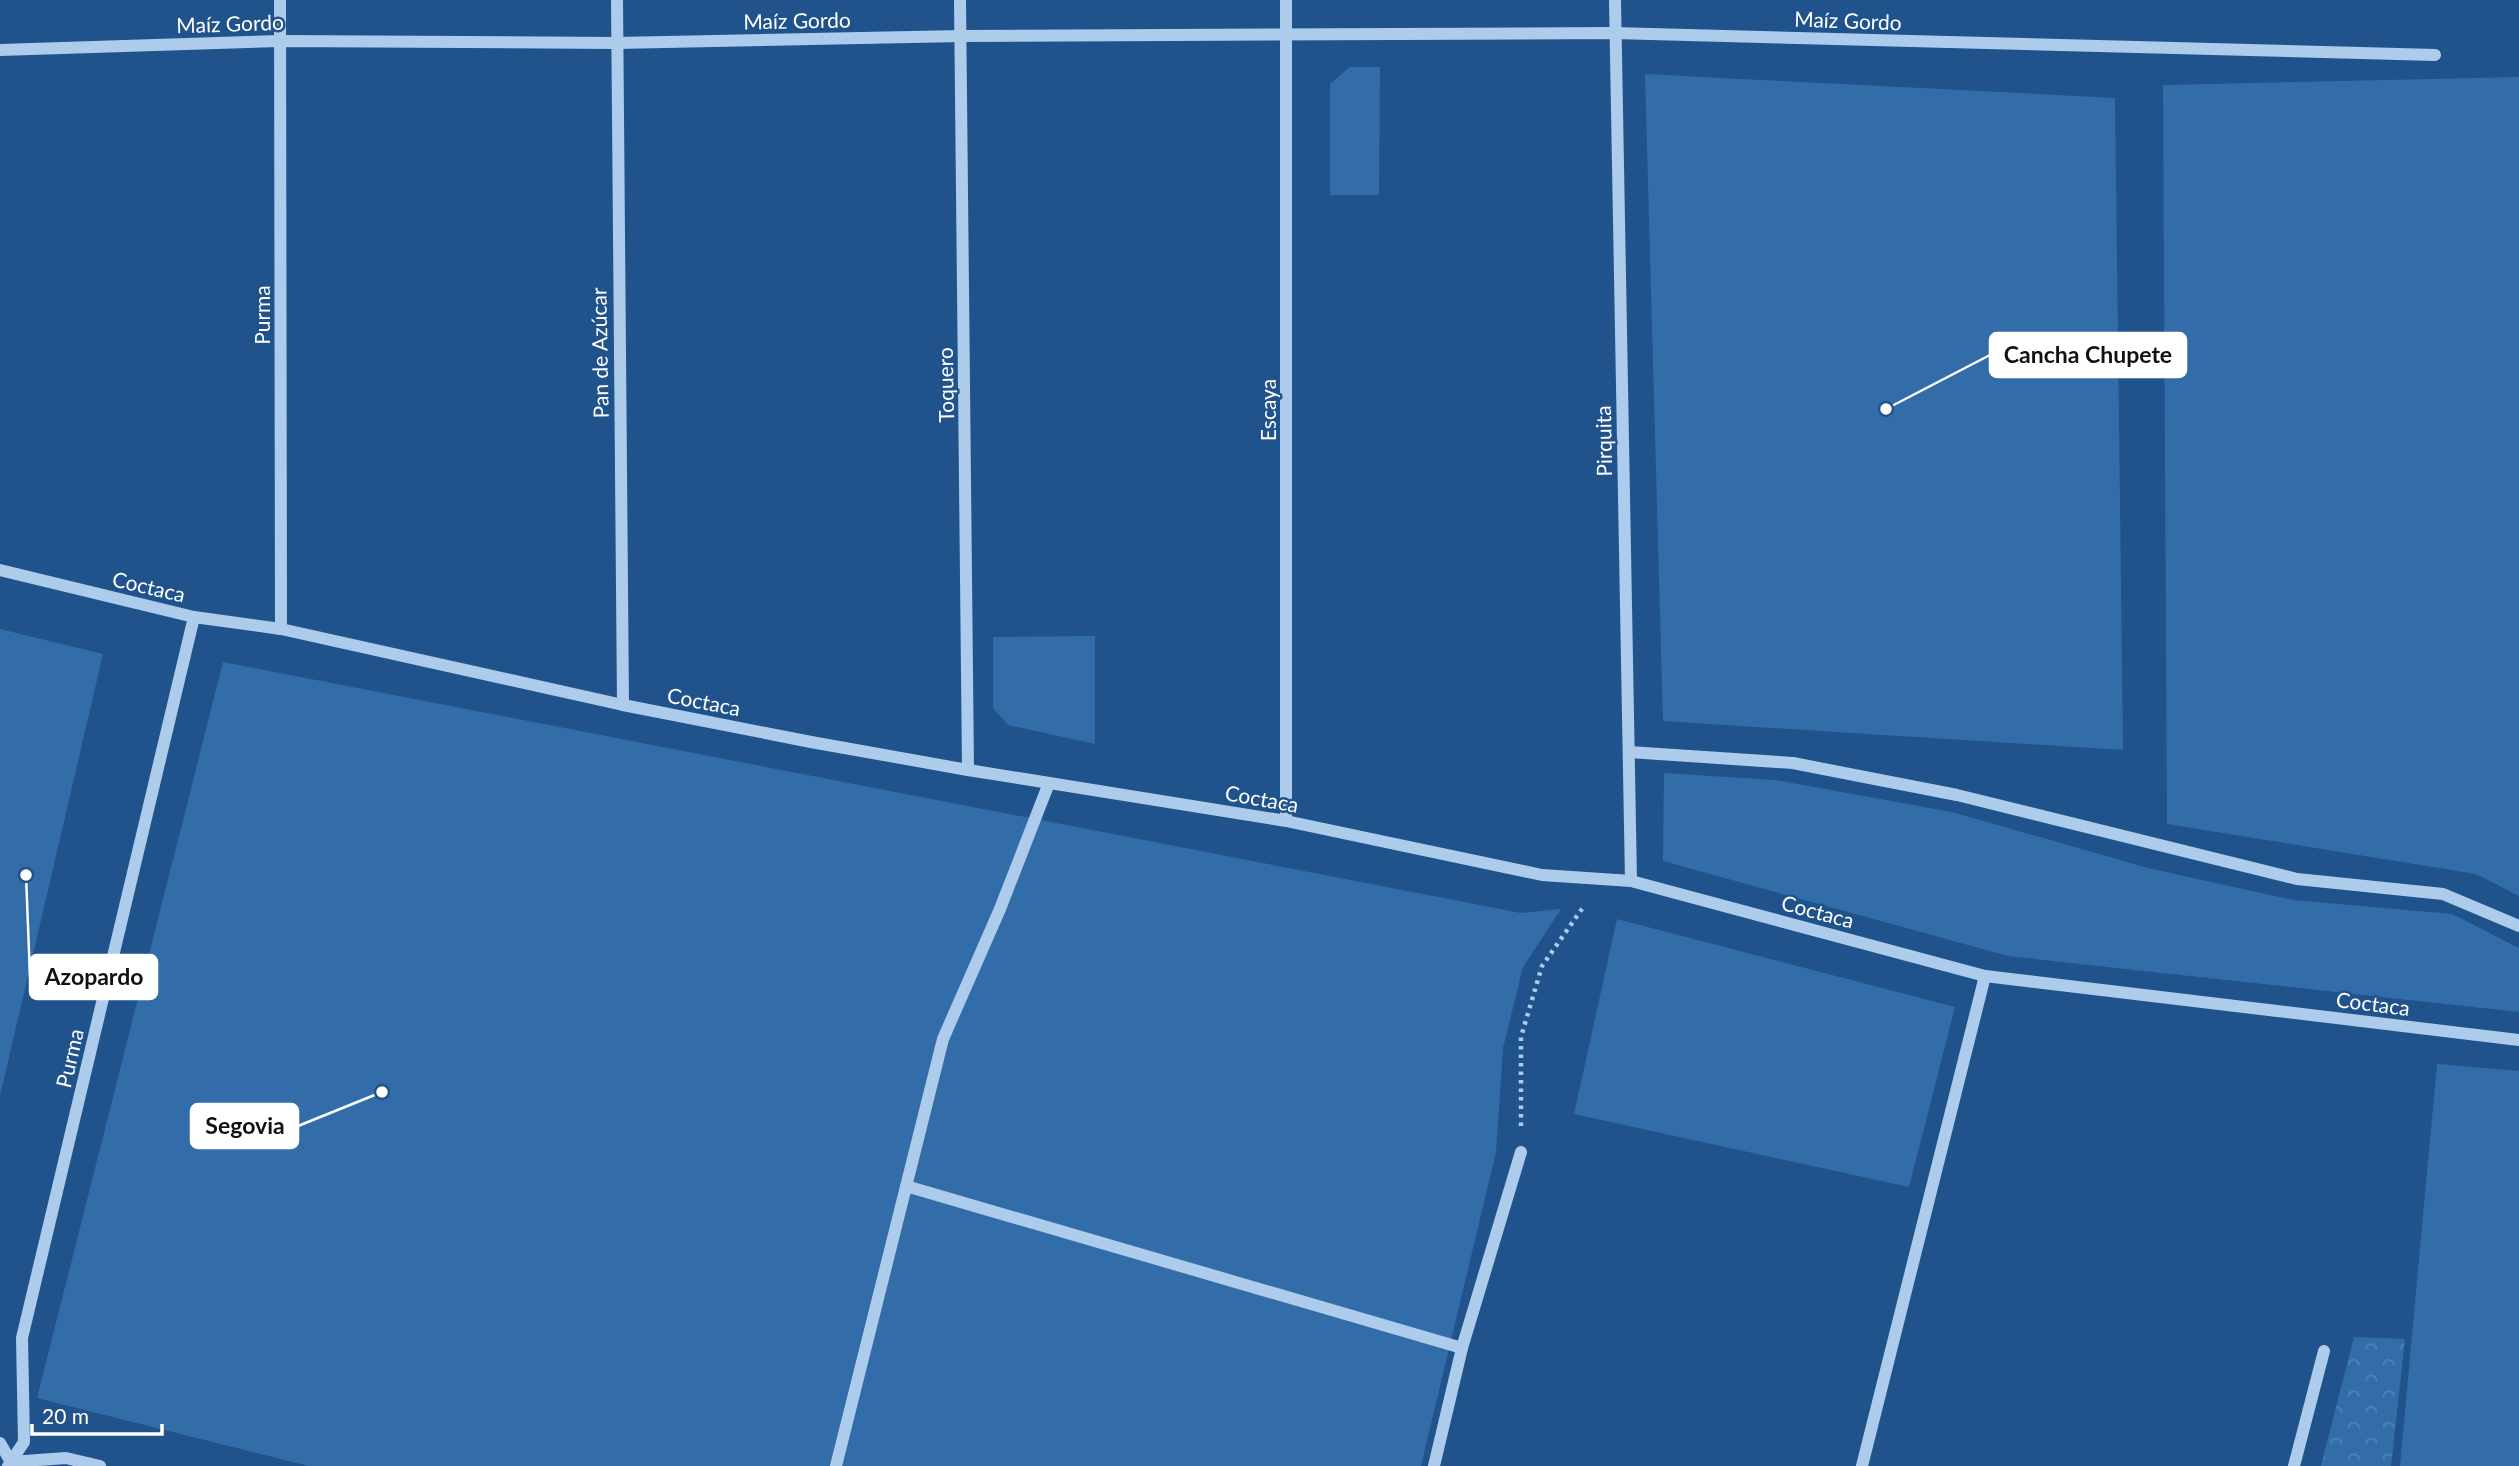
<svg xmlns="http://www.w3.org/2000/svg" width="2519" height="1466" font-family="Lato,sans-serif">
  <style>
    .green { fill: #336da9 }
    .forest { fill: url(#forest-crowns) }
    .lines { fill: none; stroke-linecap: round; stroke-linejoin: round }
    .path { stroke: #adcceb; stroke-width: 4.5; stroke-dasharray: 3.5 5; stroke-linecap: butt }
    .minor { stroke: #adcceb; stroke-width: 12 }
    .labels { text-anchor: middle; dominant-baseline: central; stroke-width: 5; stroke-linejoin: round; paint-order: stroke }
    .street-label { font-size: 21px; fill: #fff; stroke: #20538b }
    .leader { fill: none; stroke: #fff; stroke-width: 2.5 }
    .callout-dot { fill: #fff; stroke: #20538b; stroke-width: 2.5 }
    .callout { fill: #fff; stroke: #fff; stroke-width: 2.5 }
    .callout-label { font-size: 23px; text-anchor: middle; font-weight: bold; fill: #111 }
  </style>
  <defs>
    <pattern id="forest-crowns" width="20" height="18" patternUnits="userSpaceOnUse" patternTransform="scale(1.75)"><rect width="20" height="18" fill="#336da9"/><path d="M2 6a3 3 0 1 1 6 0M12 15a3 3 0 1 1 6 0" fill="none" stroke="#5283b6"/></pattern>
  </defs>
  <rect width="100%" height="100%" fill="#20538b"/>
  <!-- green -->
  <g class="green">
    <path d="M1350,67H1380L1379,195H1330V84Z"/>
    <path d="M1645,74L2115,98L2123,750L1663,721Z"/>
    <path d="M2519,77V896L2476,874L2167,824L2163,85Z"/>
    <path d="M0,629L103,654L0,1096Z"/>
    <path d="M1095,636V744L1008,725L993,708V637Z"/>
    <path d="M223,662L1521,913L1561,909L1523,967L1503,1048L1496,1152L1421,1466H309L37,1398Z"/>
    <path d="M1664,773L1775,780L1952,812L2148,868L2293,900L2452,914L2519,948V1012L2008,956L1663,861Z"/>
    <path d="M1617,919L1955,1007L1909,1187L1574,1114Z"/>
    <path d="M2437,1064L2519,1071V1466H2400Z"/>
  </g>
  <!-- forest -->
  <path class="forest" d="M2354,1337L2405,1339L2391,1466H2321Z"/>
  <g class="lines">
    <!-- path -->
    <path class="path" d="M1521,1126V1037L1542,966L1584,906"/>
    <!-- minor -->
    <g class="minor">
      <path d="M280,0L281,629"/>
      <path d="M617,0L623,705"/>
      <path d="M960,0L968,770"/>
      <path d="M1286,0V821"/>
      <path d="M1615,0L1631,881"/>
      <path d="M0,50L280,41L615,43L961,36L1614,33L2435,55"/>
      <path d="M0,570L194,617L281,629L623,705L811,742L968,770L1286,821L1542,875L1631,881L1985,976L2519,1040"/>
      <path d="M1629,752L1793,763L1957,795L2297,879L2443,894L2519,926"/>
      <path d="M906,1186L1462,1348"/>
      <path d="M0,1443L11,1462L66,1458L100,1466"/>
      <path d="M8,1466L24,1442L22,1338L194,617"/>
      <path d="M836,1466L943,1039L1000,909L1049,783"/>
      <path d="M1434,1466L1462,1348L1521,1152"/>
      <path d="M1862,1466L1985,976"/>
      <path d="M2294,1466L2324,1351"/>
    </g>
  </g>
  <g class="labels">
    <!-- street labels -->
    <g class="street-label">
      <text transform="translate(797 20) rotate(-1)">Maíz Gordo</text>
      <text transform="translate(1848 20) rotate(2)">Maíz Gordo</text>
      <text transform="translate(230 23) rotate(-2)">Maíz Gordo</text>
      <text transform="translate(261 315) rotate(-90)">Purma</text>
      <text transform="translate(599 353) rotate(-91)">Pan de Azúcar</text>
      <text transform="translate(945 385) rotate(-91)">Toquero</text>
      <text transform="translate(1267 410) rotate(-90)">Escaya</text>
      <text transform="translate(1603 441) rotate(-91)">Pirquita</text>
      <text transform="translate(149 586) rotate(13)">Coctaca</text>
      <text transform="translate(704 701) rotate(11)">Coctaca</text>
      <text transform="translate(1262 798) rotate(10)">Coctaca</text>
      <text transform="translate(1818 911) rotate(15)">Coctaca</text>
      <text transform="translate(2373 1003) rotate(7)">Coctaca</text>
      <text transform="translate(69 1058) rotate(-77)">Purma</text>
    </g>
  </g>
  <!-- callouts -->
  <path class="leader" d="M1886 409L1990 355M26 875L30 977M382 1092L298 1126"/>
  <g class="callout-dot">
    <circle cx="1886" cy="409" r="7"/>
    <circle cx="26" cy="875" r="7"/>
    <circle cx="382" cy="1092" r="7"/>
  </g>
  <g class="callout">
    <rect x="1990" y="333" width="196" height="44" rx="7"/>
    <rect x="30" y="955" width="127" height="44" rx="7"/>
    <rect x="191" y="1104" width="107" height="44" rx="7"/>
  </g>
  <g class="callout-label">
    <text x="2088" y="363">Cancha Chupete</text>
    <text x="94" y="985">Azopardo</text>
    <text x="245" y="1134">Segovia</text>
  </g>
  <!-- scale -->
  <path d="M32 1424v10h130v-10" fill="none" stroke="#ffffff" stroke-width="3.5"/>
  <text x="42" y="1424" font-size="21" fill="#ffffff" stroke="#20538b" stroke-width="5" paint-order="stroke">20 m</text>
</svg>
